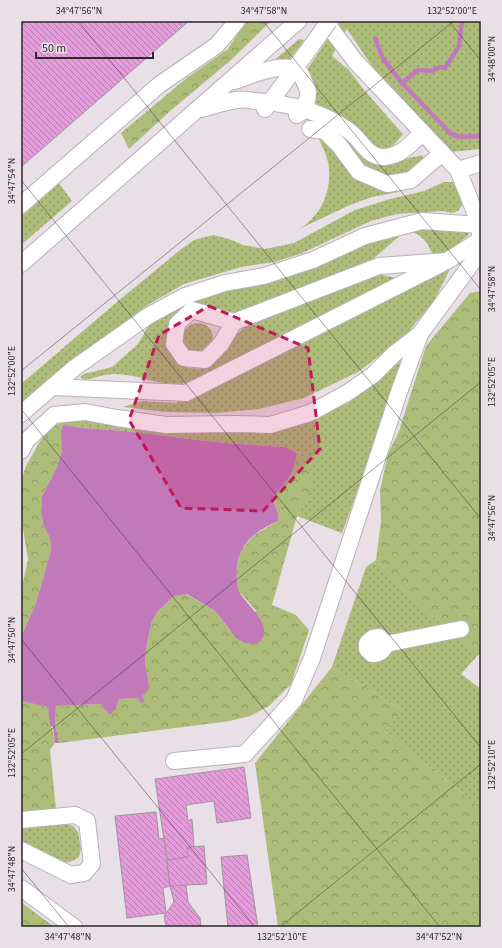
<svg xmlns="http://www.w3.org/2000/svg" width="502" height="948" font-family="'Source Sans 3',sans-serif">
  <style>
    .grass { fill: url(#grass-dots) }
    .forest { fill: url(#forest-crowns) }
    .water { fill: #c179ba }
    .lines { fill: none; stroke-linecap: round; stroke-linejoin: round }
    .stream { stroke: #c179ba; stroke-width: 4.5 }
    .building { fill: url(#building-back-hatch); stroke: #9e959d }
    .minor-casing { stroke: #b9b0b8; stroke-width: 18 }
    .minor { stroke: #fff; stroke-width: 16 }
    .minor-bridge-casing { stroke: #b9b0b8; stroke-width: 18; stroke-linecap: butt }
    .minor-bridge { stroke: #fff; stroke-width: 16 }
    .marked { fill: #c2185b; fill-opacity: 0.2; stroke: #c2185b; stroke-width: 3; stroke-dasharray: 8 5; stroke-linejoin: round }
    .ticks { fill: none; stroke: #2b272a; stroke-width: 1; stroke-opacity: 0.45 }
    .neatline { fill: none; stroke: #2b272a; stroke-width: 1.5 }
    .ticks-label { font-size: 10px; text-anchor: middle; fill: #2b272a }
  </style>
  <defs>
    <pattern id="grass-dots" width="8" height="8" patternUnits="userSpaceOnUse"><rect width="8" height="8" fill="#adbc79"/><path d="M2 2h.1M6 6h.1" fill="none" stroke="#8d9963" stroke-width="1.8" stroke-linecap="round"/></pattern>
    <pattern id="forest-crowns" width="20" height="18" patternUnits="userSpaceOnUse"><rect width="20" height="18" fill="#adbc79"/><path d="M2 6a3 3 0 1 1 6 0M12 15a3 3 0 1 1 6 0" fill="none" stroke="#8d9963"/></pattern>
    <pattern id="building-back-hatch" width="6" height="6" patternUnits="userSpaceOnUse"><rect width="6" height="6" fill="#e69bdd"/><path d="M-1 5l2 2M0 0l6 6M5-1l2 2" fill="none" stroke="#bb7eb3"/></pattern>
  </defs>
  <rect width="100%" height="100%" fill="#e9dfe7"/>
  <!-- grass -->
  <g class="grass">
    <path d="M340,21H481V149L450,152L378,75L347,29L332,56L349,70L364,90L403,134C394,145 393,149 378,149L312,106L306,71Z"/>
    <path d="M299,39L304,40L301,45L285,64H270Z"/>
    <path d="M305,112L401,160L423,155L421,166L408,175L387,179L370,174L319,124L299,117Z"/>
    <path d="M317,136L328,141L351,171L362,182L374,187L402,189L398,192L372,197L350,205L299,229C321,216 331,192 329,168C328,157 322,145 317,136Z"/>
    <path d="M444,182H453L459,186L464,197L462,205L458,211L452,213L443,211L397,214L371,221L300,254L274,262L241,267L184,284L146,306L21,408V384L117,302L180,250L194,240L213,235L229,239L243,245L265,249L294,243L355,210L390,199L424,191Z"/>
    <path d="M59,183L72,201L21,245V217Z"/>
    <path d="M421,224L468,230L469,235L444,254L432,253L427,243L419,235L412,232L403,233L373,259L244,311L230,313L208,305L189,308L176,316L168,328L166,342L175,359L188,368L205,369L221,357L236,335L246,326L375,274L398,278L363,298L188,382C164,389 140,374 115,374C105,374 94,378 85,380L80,377L84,374L112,367L138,344L149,325L161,315L187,298L366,238Z"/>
    <path d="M450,269L434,301L404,337L358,372L304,398L259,409L216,413L167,412L123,407L142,401L176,403Z"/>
    <circle cx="198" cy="338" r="15"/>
    <path d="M407,356L342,533L297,516L307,502L304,454L297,453L285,447L224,443L125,431L84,428L63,425H53L74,420L93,419L269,430L377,380Z"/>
    <path d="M376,560L417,604L479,654L461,674L481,689V808L385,731L403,710L332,667L366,567Z"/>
    <path d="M63,823L73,826L78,832L81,849L79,857L73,861L62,863L21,841V828Z"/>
  </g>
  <!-- forest -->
  <g class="forest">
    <path d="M246,21H271L231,60L169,112L129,149L121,133L188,77L228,49Z"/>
    <path d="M481,291V656L417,604L376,560L381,521L380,491L388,454L399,431L426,346L470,293Z"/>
    <path d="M53,425H63L62,451L57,467L42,496L41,512L44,527L50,538L51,550L36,603L21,637V591L28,559L21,517V484L25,468L39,443Z"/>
    <path d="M297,453L304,454L309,459L311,488L307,502L297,516L272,605L296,615L309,630L291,684L269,706L250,716L230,721L59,743L55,725L56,706L101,704L116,709L119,699L137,698L142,704V696L149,686L145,663L147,643L152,621L157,612L174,596L186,594L215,611L230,631L256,611L238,590L236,571L241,550L254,535L278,521C280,512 274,506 274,500C276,490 283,487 288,479C294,471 295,463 297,453Z"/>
    <path d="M332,667L403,710L385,731L481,808V927H278L255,763Z"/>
    <path d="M21,701L49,707L50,726L52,727L55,743L50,750L56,810L21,814Z"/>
    <path d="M21,902L54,927H21Z"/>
  </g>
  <!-- water -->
  <path class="water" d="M63,425L84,428L125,431L224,443L285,447L297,453C295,463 294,471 288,479C283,487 276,490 274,500C274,507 280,512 278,521C270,525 261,529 254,535C240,546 235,564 237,581C238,584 237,588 239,591C245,605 279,628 257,644L245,643L236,638L215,611L187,594L174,596L157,612L152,621L147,643L145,663L149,686L148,691L142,696L145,701L142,704L137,698L119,699L116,709L110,714L104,709L101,704L56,706L55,725L59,743H55L53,727L50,726L48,707L21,701V637L36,603L51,550L50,538L44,527L41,512L42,496L57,467L62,451L61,432Z"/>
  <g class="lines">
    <!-- stream -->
    <g class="stream">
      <path d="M375,38L383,59L402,83L451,134L460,137L481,136"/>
      <path d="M402,83L418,70L432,71L439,67L445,68L459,46L462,21"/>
    </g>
  </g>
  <!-- building -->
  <g class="building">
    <path d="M21,21H189L21,167Z"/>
    <path d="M244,767L251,818L217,823L214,801L186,805L188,821L192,819L194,847L188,857L167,860L155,779Z"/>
    <path d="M156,812L159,839L164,838L170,886L163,888L166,913L127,918L115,816Z"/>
    <path d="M204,846L207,884L170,886L167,860L188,857L187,847Z"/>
    <path d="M247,855L258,927H228L221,857Z"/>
    <path d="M186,885L188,902L200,918L201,927H166L164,916L174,902L170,886Z"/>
  </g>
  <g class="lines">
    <defs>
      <g id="minor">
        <path d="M235,81C253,75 296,54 304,81C306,85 308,89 308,93C308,98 306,104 306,109L297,115"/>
        <path d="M201,109C212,106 224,102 236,100C242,99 249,100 254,101C288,103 322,111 349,131C362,140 367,158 385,157C401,156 412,143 422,133"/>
        <path d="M265,109L315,41"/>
        <path d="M310,129L325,131L339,145L359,172L387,184L411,180L442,153"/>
        <path d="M458,170L481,163"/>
        <path d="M21,205L159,85L217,45L237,21"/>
        <path d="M21,264L298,21"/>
        <path d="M234,322L192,310L177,324L174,344L184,358L205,360L221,344L234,322L379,266L447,261L480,240"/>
        <path d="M53,387L186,393L441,264"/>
        <path d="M21,414L73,369L148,316L185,296L225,283L264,276L313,260L365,236L422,221L480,225L458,170L355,61L325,21"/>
        <path d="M21,451L26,441L54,415L85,412L117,418L166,425L235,424L270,425L310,413L347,393L373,375L394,354L420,334"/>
        <path d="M386,644L379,637L373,638L367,643V649L372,654C380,654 383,651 386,644L461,629"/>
        <path d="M174,761L245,754L294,700L312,658L399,392L420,334L480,252V225"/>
        <path d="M21,820L75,815L87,821L92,864L84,873L71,875L21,850"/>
        <path d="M21,888L74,927"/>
      </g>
    </defs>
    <!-- minor casing -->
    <use href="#minor" class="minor-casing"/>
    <!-- minor -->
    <use href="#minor" class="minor"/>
    <defs>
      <path id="minor-bridge" d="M315,41L329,21"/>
    </defs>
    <!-- minor-bridge casing -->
    <use href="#minor-bridge" class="minor-bridge-casing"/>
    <!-- minor-bridge -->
    <use href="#minor-bridge" class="minor-bridge"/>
  </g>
  <!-- marked area -->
  <path class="marked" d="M209,306L308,348L320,449L263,511L181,508L129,420L159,335Z"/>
  <!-- ticks -->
  <path class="ticks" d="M78,21L481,519M263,21L481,290M449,21L481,61M21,180L481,748M21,371L454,21M21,409L440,927M21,639L255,927M21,754L481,382M21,868L69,927M280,927L481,764"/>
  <!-- border -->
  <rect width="502" height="948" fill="none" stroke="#e9dfe7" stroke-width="44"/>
  <!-- scale -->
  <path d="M36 52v6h117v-6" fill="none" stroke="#2b272a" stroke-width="2"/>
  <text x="42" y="52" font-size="12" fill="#2b272a" stroke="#e9dfe7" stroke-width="3" paint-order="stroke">50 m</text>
  <rect x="22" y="22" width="458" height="904" class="neatline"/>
  <g class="ticks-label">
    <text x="79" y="14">34°47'56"N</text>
    <text x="264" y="14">34°47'58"N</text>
    <text x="452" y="14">132°52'00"E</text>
    <text transform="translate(491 59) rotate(-90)" y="4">34°48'00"N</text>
    <text transform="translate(11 181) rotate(-90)" y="4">34°47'54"N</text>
    <text transform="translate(491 289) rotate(-90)" y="4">34°47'58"N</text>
    <text transform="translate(11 371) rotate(-90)" y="4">132°52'00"E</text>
    <text transform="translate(491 382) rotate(-90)" y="4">132°52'05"E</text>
    <text transform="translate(491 518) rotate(-90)" y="4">34°47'56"N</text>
    <text transform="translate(11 640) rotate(-90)" y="4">34°47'50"N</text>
    <text transform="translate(11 753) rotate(-90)" y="4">132°52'05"E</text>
    <text transform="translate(491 765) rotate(-90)" y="4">132°52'10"E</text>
    <text transform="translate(11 869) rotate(-90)" y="4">34°47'48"N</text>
    <text x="68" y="940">34°47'48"N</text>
    <text x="282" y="940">132°52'10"E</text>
    <text x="439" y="940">34°47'52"N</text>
  </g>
</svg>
